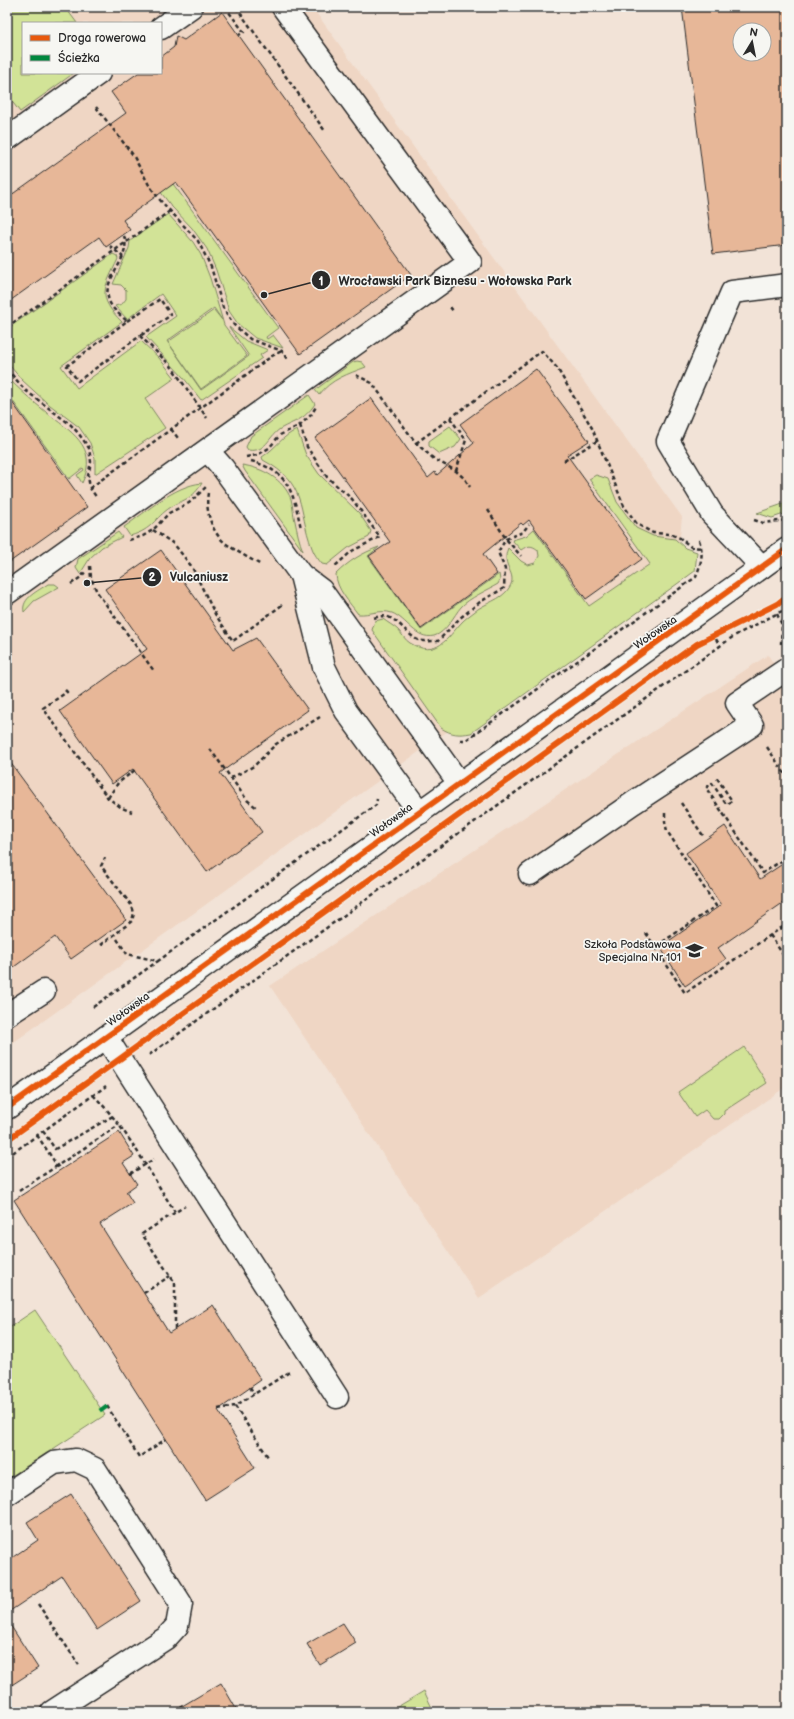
<svg xmlns="http://www.w3.org/2000/svg" width="794" height="1719" font-family="'Balsamiq Sans',sans-serif">
	<rect width="100%" height="100%" fill="#f2e3d7"/>
	<filter id="ink" filterUnits="userSpaceOnUse"><feTurbulence type="fractalNoise" baseFrequency=".025" numOctaves="2"/><feDisplacementMap in="SourceGraphic" scale="8" xChannelSelector="R" yChannelSelector="G"/><feConvolveMatrix kernelMatrix="1 2 1 2 8 2 1 2 1" color-interpolation-filters="sRGB"/></filter>
	<g filter="url(#ink)">
		<g fill="#efd6c4" fill-rule="evenodd">
			<path d="M7,7h305l370,510 -3,28 -231,186 -441,316zM23,23h138v50h-138z"/>
			<polygon points="768,655 787,684 787,1086 479,1298 270,986"/>
		</g>
		<g fill="#d2e397" stroke="#7e8761">
			<polygon points="7,7 65,7 77,23 23,23 23,73 74,73 20,112 7,95"/>
			<polygon points="152,155 278,328 266,337 267,339 273,335 283,348 255,338 238,324 229,311 216,270 207,249 192,228 172,207 153,182"/>
			<polygon points="168,214 193,242 201,255 210,278 224,325 247,356 201,389 168,342 214,310 222,320 214,308 167,341 201,390 249,356 229,327 246,341 268,350 260,355 262,358 201,400 183,377 146,337 176,316 161,294 127,319 115,306 122,304 126,299 126,290 121,285 113,284 129,248 130,241"/>
			<path d="M113,254l4,2 1,3c-14,30 -22,37 4,63l-61,44 16,22 64,-47 18,17 16,20 -30,21 20,29 -70,46v-16l-5,-15 -11,-16 -33,-25 -24,-22 -12,-14 -3,-13 2,-12 -2,-12z"/>
			<path d="M357,361l5,1 4,5c-18,7 -35,12 -47,28l-4,-5 38,-28z"/>
			<path d="M7,377c12,12 25,24 39,35 23,19 54,34 36,71l-5,-8 7,-5 -1,-2 -14,11 -62,-86z"/>
			<path d="M309,395l6,9c-12,17 -19,16 -35,25 -12,8 -14,24 -32,21l-2,-3 5,-11z"/>
			<polygon points="450,426 461,439 455,447 439,454 429,446 429,441"/>
			<path d="M297,430l9,25 13,19 40,39 12,18 -2,6 -21,11 -21,17 -5,-1c-4,-5 -8,-10 -10,-16 -15,-40 -4,-64 -49,-88l-1,-3c13,-8 21,-22 35,-27z"/>
			<path d="M242,465c21,3 41,14 49,34 2,7 2,15 4,22 2,10 4,20 8,30l-58,-80z"/>
			<path d="M596,475l12,4 9,23 19,26 17,8 22,3 10,9 12,4 -2,19 -224,162c-12,2 -19,2 -30,-5l-69,-98 3,-9 8,-2c5,4 11,7 15,11 4,4 7,10 12,13 27,16 37,-5 52,-21 4,-4 8,-7 12,-10 10,-9 28,-12 35,-24 10,-15 -9,-21 -1,-40l13,13 7,4 7,-2 4,-7 -1,-6c-6,-5 -10,-5 -17,0l-9,-10 14,-4 8,-7 55,77 61,-42 -61,-85z"/>
			<path d="M202,483c-9,16 -18,16 -31,24 -18,12 -17,22 -41,29l-6,-9c24,-16 49,-41 78,-44z"/>
			<polygon points="787,501 787,513 772,518 757,513 780,505"/>
			<polygon points="118,532 122,537 102,547 90,558 80,574 76,568 78,559"/>
			<path d="M379,547l-11,9 53,74 78,-56 1,6 -2,4c-10,6 -29,14 -37,23 -7,8 -15,26 -27,29 -18,4 -27,-17 -42,-23 -12,-4 -22,2 -34,1 -8,-11 -22,-25 -22,-40 13,-13 26,-21 43,-27z"/>
			<path d="M48,584h7l4,3 -25,14 -10,11c-3,-14 14,-21 24,-28z"/>
			<polygon points="744,1047 767,1083 724,1111 724,1114 719,1119 713,1119 705,1110 695,1117 678,1092"/>
			<polygon points="35,1310 105,1415 7,1479 7,1329"/>
			<polygon points="424,1691 434,1712 389,1712"/>
		</g>
		<g fill="#e7b798" stroke="#2b2b2b" fill-rule="evenodd">
			<path d="M682,7h105v238l-74,9zM740,30h24v24h-24z"/>
			<polygon points="222,12 411,275 300,354 176,182 123,220 130,230 106,247 99,237 7,303 7,198 126,113 111,92 138,73 161,73 161,57 174,47 176,36 184,40"/>
			<polygon points="536,369 589,441 567,455 642,559 586,599 529,520 523,525 521,523 483,554 497,574 421,629 369,556 390,542 315,438 371,398 428,478 435,472 437,475 474,443 460,424"/>
			<polygon points="7,395 87,507 7,564"/>
			<polygon points="161,550 233,650 256,638 308,710 220,773 262,832 207,872 133,769 112,784 60,711 147,649 105,589"/>
			<polygon points="7,758 126,920 71,959 55,937 7,972"/>
			<polygon points="725,826 760,879 787,861 787,900 718,948 726,959 685,986 660,947 721,905 686,853"/>
			<polygon points="119,1132 134,1156 123,1163 137,1184 126,1192 133,1203 100,1224 169,1333 213,1305 261,1380 218,1410 255,1468 205,1500 14,1200"/>
			<polygon points="71,1494 141,1601 97,1630 62,1576 7,1613 7,1561 38,1540 27,1522"/>
			<polygon points="7,1620 38,1668 7,1688"/>
			<polygon points="343,1623 356,1643 320,1665 307,1644"/>
			<polygon points="221,1683 238,1712 172,1712"/>
		</g>
		<g fill="none" stroke-linecap="round" stroke-linejoin="round">
			<defs>
				<g id="minor">
					<polyline points="161,28 191,7"/>
					<polyline points="7,139 99,73"/>
					<polyline points="208,451 223,468 301,575 321,590 459,783"/>
					<polyline points="762,567 712,514 668,441 732,292 787,285"/>
					<polyline points="301,575 324,667 346,711 420,813"/>
					<polyline points="7,593 470,262 283,7"/>
					<polyline points="530,874 633,803 752,725 737,703 787,669"/>
					<polyline points="7,1015 44,991"/>
					<polyline points="106,1037 337,1397"/>
					<polyline points="7,1108 787,549"/>
					<polyline points="7,1494 54,1463 76,1460 95,1469 181,1604 177,1626 166,1638 52,1712"/>
				</g>
			</defs>
			<use href="#minor" stroke="#2b2b2b" stroke-width="25"/>
			<g stroke="#2b2b2b" stroke-width="2.5" stroke-dasharray="4 3" stroke-linecap="butt">
				<polyline points="225,7 244,32 239,35"/>
				<polyline points="236,7 325,131"/>
				<polyline points="96,107 133,155 149,185 160,200 198,241 211,267 223,308 234,325 250,339 282,351 288,359"/>
				<path d="M124,236c8,22 -21,42 -16,61 2,11 12,18 19,24l-60,45 11,15 62,-45 31,30 36,52"/>
				<polyline points="110,246 123,257"/>
				<polyline points="450,307 454,312"/>
				<polyline points="127,321 160,299 171,315 140,336"/>
				<polyline points="7,327 170,211"/>
				<polyline points="7,369 25,390 71,425 79,434 89,448 91,462 88,476 90,488 97,498"/>
				<polyline points="356,375 372,383 416,443 434,459 456,471 465,479 470,487"/>
				<polyline points="450,418 466,440 456,471"/>
				<polyline points="300,425 307,447 327,477 352,499 380,537 352,551 334,567"/>
				<polyline points="171,429 178,438"/>
				<polyline points="416,443 542,351 557,368 592,428 624,506 637,524 653,533 670,534 680,538 691,547 702,548"/>
				<polyline points="246,457 257,455 269,448 280,435 300,425 311,415 317,405"/>
				<path d="M251,461c39,11 42,32 50,67"/>
				<polyline points="564,461 597,441"/>
				<polyline points="90,488 272,356 282,351"/>
				<path d="M208,493c-3,16 3,38 16,49 11,9 25,16 37,23"/>
				<polyline points="488,510 506,539 521,556"/>
				<polyline points="754,520 763,523 787,520"/>
				<polyline points="153,530 174,544 192,567 215,614 233,641 282,605"/>
				<polyline points="129,540 143,536 153,530 169,513 189,503 206,487"/>
				<polyline points="90,566 91,578 97,592 154,671"/>
				<polyline points="71,584 81,577 86,571"/>
				<polyline points="777,614 782,625 781,644"/>
				<path d="M374,618c19,-8 28,12 42,21 5,3 16,2 22,2l22,-23 20,-16 24,-14 1,-19 -7,-17 8,-13 17,-7 6,-8"/>
				<polyline points="716,639 720,646"/>
				<polyline points="65,690 67,692 43,708 108,798 122,808 132,812"/>
				<path d="M460,740h6l230,-163c5,-13 8,-24 3,-37"/>
				<polyline points="767,747 787,777"/>
				<polyline points="210,749 247,800 257,808"/>
				<polyline points="231,778 254,766 276,744 320,717"/>
				<polyline points="717,778 732,801 726,804 712,783 706,788 763,873 787,857"/>
				<polyline points="108,798 118,783 135,770"/>
				<polyline points="681,803 704,837"/>
				<polyline points="665,813 665,822 667,831 716,906 655,947 685,993 787,924"/>
				<polyline points="646,933 655,947"/>
				<polyline points="770,935 786,959"/>
				<polyline points="117,939 127,954 158,961 376,805 377,799"/>
				<polyline points="101,945 132,921 134,913 132,906 101,866 105,858"/>
				<polyline points="93,1007 158,961"/>
				<polyline points="149,1055 734,636 782,611"/>
				<path d="M93,1095c33,32 57,78 82,117"/>
				<polyline points="43,1131 55,1149 113,1116"/>
				<polyline points="37,1135 60,1170"/>
				<polyline points="7,1157 106,1086"/>
				<polyline points="130,1174 154,1159"/>
				<polyline points="19,1191 119,1125"/>
				<polyline points="144,1293 170,1276"/>
				<polyline points="175,1329 175,1283 142,1234 185,1206"/>
				<polyline points="250,1387 254,1394"/>
				<polyline points="107,1406 139,1457 166,1439"/>
				<polyline points="235,1406 268,1457"/>
				<polyline points="218,1409 235,1406 291,1371"/>
				<polyline points="38,1604 79,1665"/>
			</g>
			<use href="#minor" stroke="#f6f6f2" stroke-width="22"/>
			<polyline stroke="#00873e" stroke-width="5" stroke-dasharray="10 5" stroke-linecap="butt" points="100,1411 107,1406"/>
			<defs>
				<g id="cycleway">
					<polyline points="7,1108 787,549"/>
					<polyline points="7,1140 697,644 777,604 787,596"/>
				</g>
			</defs>
			<use href="#cycleway" stroke="#f6f6f2" stroke-width="8"/>
			<use href="#cycleway" stroke="#e8590c" stroke-width="6"/>
		</g>
	</g>
	<defs>
		<symbol id="school-bare" viewBox="-9 -9 18 18"><path d="M0-5L7-2L0 1L-7-2ZM-4 1L0 2.5L4 1V4Q0 6-4 4Z" fill="#2b2b2b" stroke="#f6f6f2" stroke-width="2.5" paint-order="stroke"/></symbol>
	</defs>
	<g fill-rule="evenodd">
		<use href="#school-bare" x="682" y="938" width="25" height="25"/>
	</g>
	<g text-anchor="middle" stroke-width="3.5" stroke-linejoin="round" paint-order="stroke">
		<g font-size="11" fill="#2b2b2b" stroke="#f6f6f2">
			<text transform="translate(655 632) rotate(-35)" y="4">Wołowska</text>
			<text transform="translate(391 820) rotate(-36)" y="4">Wołowska</text>
			<text transform="translate(128 1009) rotate(-36)" y="4">Wołowska</text>
		</g>
		<g font-size="11" fill="#2b2b2b" stroke="#f6f6f2" text-anchor="end">
			<text x="681" y="948">Szkoła Podstawowa<tspan x="681" dy="13">Specjalna Nr 101</tspan></text>
		</g>
	</g>
	<path fill="none" stroke="#2b2b2b" stroke-width="1.5" d="M264 295L321 280M87 583L152 577"/>
	<g fill="#2b2b2b" stroke="#f6f6f2" stroke-width="1.5">
		<circle cx="264" cy="295" r="4"/>
		<circle cx="87" cy="583" r="4"/>
		<circle cx="321" cy="280" r="10"/>
		<circle cx="152" cy="577" r="10"/>
	</g>
	<g font-size="12" text-anchor="middle" font-weight="bold" fill="#fff">
		<text x="321" y="285">1</text>
		<text x="152" y="581">2</text>
	</g>
	<g font-size="12" text-anchor="middle" font-weight="bold" fill="#2b2b2b" stroke="#f6f6f2" stroke-width="3.5" stroke-linejoin="round" paint-order="stroke">
		<text x="455" y="285">Wrocławski Park Biznesu - Wołowska Park</text>
		<text x="199" y="581">Vulcaniusz</text>
	</g>
	<rect width="794" height="1719" fill="none" stroke="#f6f6f2" stroke-width="24"/>
	<rect x="12" y="12" width="770" height="1695" fill="none" stroke="#2b2b2b" stroke-width="1.5" filter="url(#ink)"/>
	<rect x="22" y="22" width="140" height="52" fill="#f6f6f2" stroke="#a5a5a2"/>
	<rect x="30" y="35" width="20" height="6" fill="#e8590c" stroke="#a5a5a2"/>
	<text x="58" y="42" font-size="12" fill="#2b2b2b">Droga rowerowa</text>
	<rect x="30" y="55" width="20" height="6" fill="#00873e" stroke="#a5a5a2"/>
	<text x="58" y="62" font-size="12" fill="#2b2b2b">Ścieżka</text>
	<g transform="translate(752 42) rotate(10)"><circle r="19" fill="#f6f6f2" stroke="#a5a5a2"/>
	<path d="M0-3L7 15L0 10L-7 15Z" fill="#2b2b2b"/>
	<text y="-6" font-size="11" font-weight="bold" text-anchor="middle" fill="#2b2b2b">N</text>
	</g>
</svg>
